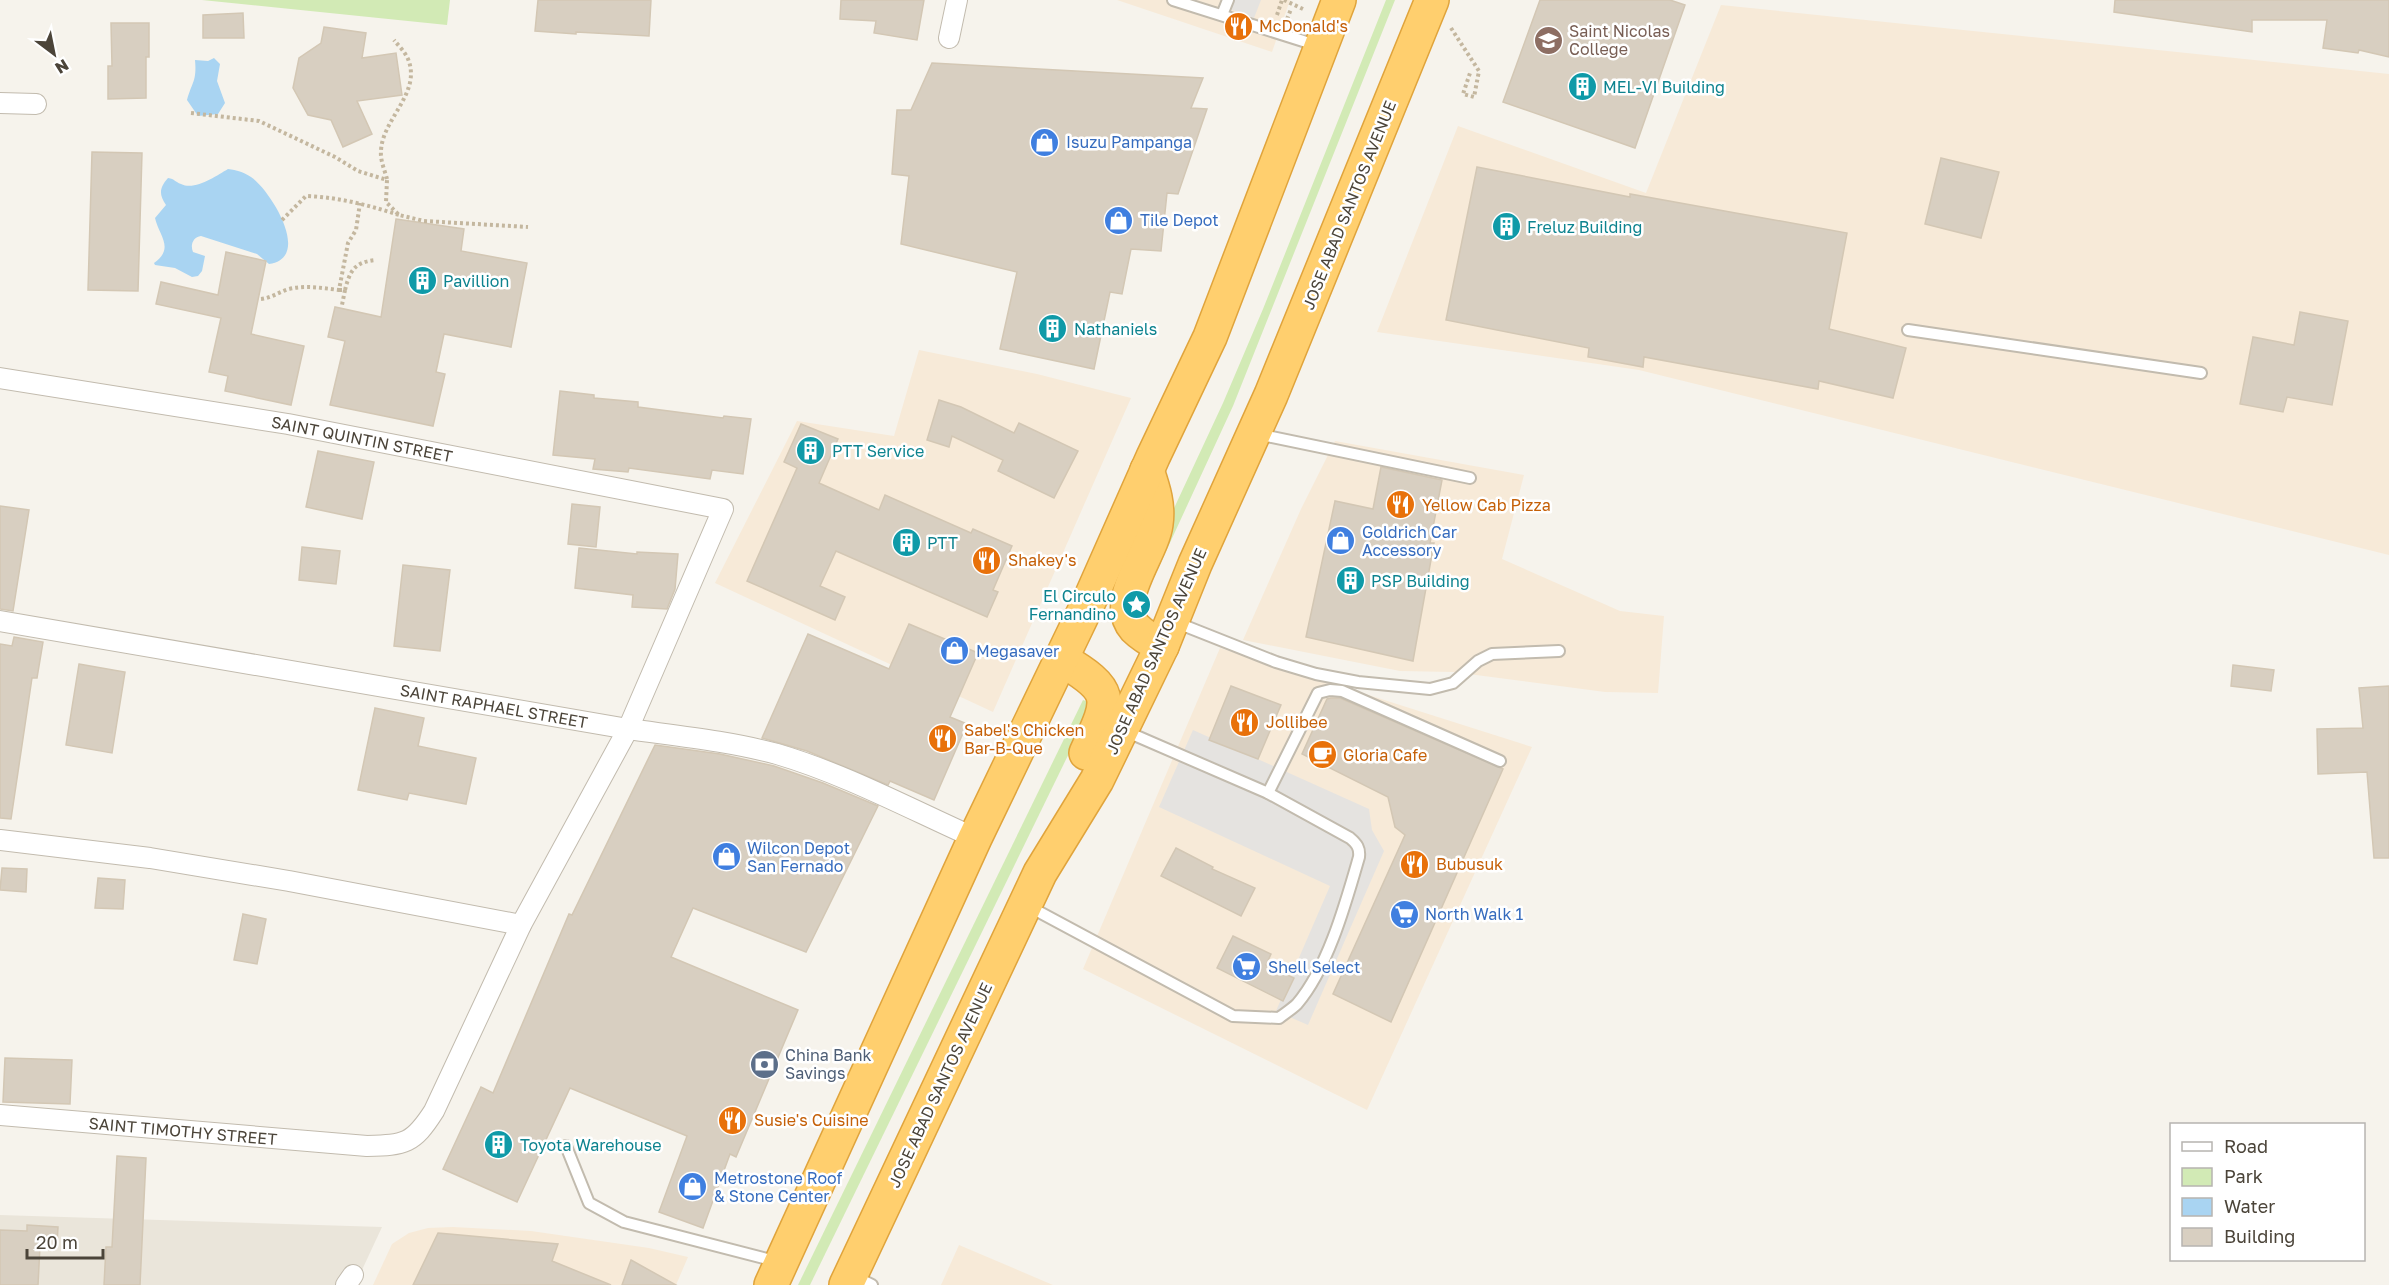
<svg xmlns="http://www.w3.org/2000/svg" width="2389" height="1285" font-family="'Golos Text',sans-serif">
	<rect width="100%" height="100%" fill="#f6f3ec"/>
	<polygon fill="#eae5da" points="0,1215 382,1227 355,1285 0,1285"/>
	<g fill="#f7ead8">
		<polygon points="1117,0 1290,0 1272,52"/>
		<polygon points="1721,5 2389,74 2389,555 1639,370 1377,332 1458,126 1646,193"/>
		<polygon points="919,350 1037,374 1131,398 993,712 715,583 797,421 894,436"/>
		<polygon points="1335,441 1524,475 1502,559 1620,611 1664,616 1658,693 1605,692 1453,672 1400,671 1243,640 1301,509"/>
		<polygon points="1220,648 1532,747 1367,1110 1083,969"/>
		<polygon points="453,1227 531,1231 649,1248 688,1257 676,1285 373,1285 392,1244 409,1233 428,1228"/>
		<polygon points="959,1245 1053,1285 941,1285"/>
	</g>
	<g fill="#d2eab5">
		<polygon points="202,0 450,0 447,25"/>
		<polygon points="1386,0 1395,0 1233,406 1145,597 1169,519 1223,403 1263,309"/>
		<polygon points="1083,700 1093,704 810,1285 798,1285"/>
	</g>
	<g fill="#e5e3e0">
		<polygon points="1234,0 1261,0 1254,18 1230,9"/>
		<polygon points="1193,730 1369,809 1372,830 1384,851 1308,1025 1276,1011 1330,886 1159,807"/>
	</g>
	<g fill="#a9d4f2">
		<path d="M214,58l6,6 -3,17 8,22 -7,11 -20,2 -11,-16c5,-18 10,-19 8,-40l13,1z"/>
		<path d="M228,169c9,1 15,3 23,8 19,13 62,81 18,87l-12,-10 -56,-18c-8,1 -11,9 -8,16l12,4 -3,15 -4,5 -6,1 -17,-9 -20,-3 -1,-2c21,-15 5,-27 1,-45l11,-13c-7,-10 -7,-17 2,-27 7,1 7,4 13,6 14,7 35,-8 47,-15z"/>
	</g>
	<g fill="#d8cfc1" stroke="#d3c7b4" stroke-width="1.5">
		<polygon points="538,0 651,0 649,36 576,32 576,34 535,31"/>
		<polygon points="841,0 924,0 917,40 874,33 876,21 840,19"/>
		<polygon points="1540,0 1670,0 1685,5 1635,148 1503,102"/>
		<polygon points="2115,0 2389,0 2389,57 2359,50 2358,53 2323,48 2327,20 2252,20 2252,32 2114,12"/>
		<polygon points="243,13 244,38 203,38 203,15"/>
		<polygon points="111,23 149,23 149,57 146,57 146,98 108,99 108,66 112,66"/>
		<polygon points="324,27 366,33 362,58 396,53 402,95 357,101 372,134 343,147 331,120 308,115 293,88 299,58 321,43"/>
		<polygon points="932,63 1203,78 1191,108 1207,109 1178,194 1167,193 1161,251 1131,249 1122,294 1110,292 1094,369 1000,349 1017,272 901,244 909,176 892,174 897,110 911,110"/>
		<polygon points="92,152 142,153 138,291 88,290"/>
		<polygon points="1941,158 1999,172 1981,238 1925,224"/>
		<polygon points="1477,167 1630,197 1630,194 1847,233 1829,329 1906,348 1893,398 1819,381 1818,389 1644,357 1643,367 1588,357 1589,348 1446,320"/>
		<polygon points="396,219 464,229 461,251 527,263 511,347 444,334 436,372 445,374 433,426 330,405 345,341 328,337 335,307 381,317"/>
		<polygon points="226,252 266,261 251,334 304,346 291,405 225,391 228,376 209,372 221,318 156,304 161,282 218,295"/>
		<polygon points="2300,312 2348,321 2332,405 2287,397 2283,412 2240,404 2253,337 2294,345"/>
		<polygon points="560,391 594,395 594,398 638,402 638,407 723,418 724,416 751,419 743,474 712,470 710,479 629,468 628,472 593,469 595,459 553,455"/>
		<polygon points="939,400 961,407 1014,433 1019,423 1078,451 1054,498 998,471 1003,460 952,436 949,447 927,440"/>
		<polygon points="801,424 838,439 819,483 879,510 885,495 971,533 973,529 1012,546 993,590 998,592 987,617 836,551 820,586 845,597 835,620 747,581 797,468 784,462"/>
		<polygon points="318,451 374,462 362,519 306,507"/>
		<polygon points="1381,467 1442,480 1430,543 1434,543 1413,661 1306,637 1335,501 1373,509"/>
		<polygon points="572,504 600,507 596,547 568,544"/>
		<polygon points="0,506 29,510 13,611 0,609"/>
		<polygon points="302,547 340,551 336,584 299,580"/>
		<polygon points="579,548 637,554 637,552 678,554 675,589 667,609 632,607 633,595 575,588"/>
		<polygon points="403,565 450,570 440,651 394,646"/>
		<polygon points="909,624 978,653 950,717 967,724 934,800 890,781 888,785 807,751 762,738 808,634 889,669"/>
		<polygon points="14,637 43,642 37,678 32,678 11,819 0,818 0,644 12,646"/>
		<polygon points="79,664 125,672 112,753 66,745"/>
		<polygon points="2233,665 2274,670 2271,691 2231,686"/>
		<polygon points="1231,686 1281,705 1258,759 1209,740"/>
		<polygon points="2389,686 2389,858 2374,858 2367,772 2318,774 2317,729 2363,728 2359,688"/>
		<polygon points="1331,698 1340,698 1503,769 1391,1022 1333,994 1405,835 1395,827 1388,797 1302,754 1327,699"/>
		<polygon points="375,708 424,718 418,746 476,758 466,804 409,793 407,800 358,790"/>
		<polygon points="655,745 720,754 774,766 823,783 878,806 806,952 693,908 671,957 798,1010 736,1157 730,1154 703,1228 659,1212 687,1136 570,1088 517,1202 443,1169 481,1087 493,1093 569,914 572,915"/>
		<polygon points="1176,848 1213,867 1212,869 1255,888 1241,916 1161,876"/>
		<polygon points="2,868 27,869 26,892 0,890"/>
		<polygon points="98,878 125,880 123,909 95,908"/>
		<polygon points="243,914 266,919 257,964 234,960"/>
		<polygon points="1233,936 1271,954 1266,965 1294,978 1283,1001 1217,968"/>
		<polygon points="5,1058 72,1060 70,1104 3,1102"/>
		<polygon points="117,1156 146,1158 140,1285 104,1285 106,1247 112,1247"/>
		<polygon points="27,1225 58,1227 57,1246 40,1246 38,1285 0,1285 0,1230 27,1231"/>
		<polygon points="438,1233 558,1244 552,1261 611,1285 413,1285"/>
		<polygon points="631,1260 676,1285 622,1285"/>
	</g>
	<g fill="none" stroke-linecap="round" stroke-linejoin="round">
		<defs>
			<g id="lane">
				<polyline points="1173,0 1319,46"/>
				<polyline points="1222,15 1228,0"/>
				<polyline points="1908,330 2201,373"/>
				<polyline points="1257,434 1470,478"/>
				<polyline points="1175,622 1276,662 1316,674 1358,682 1430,689 1453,683 1478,661 1492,654 1559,651"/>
				<polyline points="1268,793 1318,693 1330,690 1342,691 1500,761"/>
				<path d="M1028,906l205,110 46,2c5,-4 13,-9 18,-14 31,-36 49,-102 62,-147 1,-9 -2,-13 -9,-19l-82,-45 -143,-62"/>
				<polyline points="566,1146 589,1203 624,1222 779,1262"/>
				<polyline points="854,1276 872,1285"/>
			</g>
			<g id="street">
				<polyline points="949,38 957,0"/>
				<polyline points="0,103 36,104"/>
				<path d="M0,378l288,46 435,85 -95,220 -107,196 -87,186c-21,33 -29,34 -67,35l-367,-31"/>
				<path d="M0,621l628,108c50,7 101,12 149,25 68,20 133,55 198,84"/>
				<polyline points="0,840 150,858 289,881 521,925"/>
				<polyline points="346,1285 353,1275"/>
			</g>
			<g id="highway">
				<path d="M1147,470c6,18 12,35 9,54 -4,30 -45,77 -21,104 8,8 17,13 27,18"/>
				<path d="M1061,659c55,33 50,39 25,94"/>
				<polyline points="771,1285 975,838 1091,597 1153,457 1210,337 1339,0"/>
				<polyline points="846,1285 1040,873 1097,780 1162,646 1195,564 1271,395 1432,0"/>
			</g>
		</defs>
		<use href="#lane" stroke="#c2bbae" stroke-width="14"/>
		<use href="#street" stroke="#c2bbae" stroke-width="22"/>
		<use href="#highway" stroke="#e0a43c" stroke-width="36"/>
		<g stroke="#c4b79f" stroke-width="4" stroke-dasharray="3 3" stroke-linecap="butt">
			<polyline points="1284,0 1305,10"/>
			<polyline points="1277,15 1282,0"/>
			<polyline points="1287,19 1291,9"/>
			<polyline points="1451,28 1479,71 1474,97 1463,94 1470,73"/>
			<polyline points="191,113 259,121 335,157 358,171 387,180 386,202 399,215 424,221 528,227"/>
			<path d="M387,179c-2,-8 -7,-19 -6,-28 1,-32 41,-58 27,-92 -3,-7 -10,-14 -14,-19"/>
			<path d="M282,220l24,-24c32,1 62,9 93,19"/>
			<polyline points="339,290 345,290 342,305"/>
			<path d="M345,290c5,-20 10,-28 31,-30"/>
			<path d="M261,299c10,-1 18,-7 28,-10 17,-4 33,-1 50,1l9,-47 8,-13 4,-27"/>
		</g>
		<use href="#lane" stroke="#fff" stroke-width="10"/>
		<use href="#street" stroke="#fff" stroke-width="20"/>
		<use href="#highway" stroke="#ffcf6e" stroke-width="33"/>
	</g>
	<defs>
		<symbol id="restaurant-disc" viewBox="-11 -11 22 22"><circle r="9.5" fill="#e8710a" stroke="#fff"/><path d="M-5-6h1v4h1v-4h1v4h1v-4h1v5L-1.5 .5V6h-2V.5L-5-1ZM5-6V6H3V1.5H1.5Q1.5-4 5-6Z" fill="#fff"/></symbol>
		<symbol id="university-disc" viewBox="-11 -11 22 22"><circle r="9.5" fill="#8d6e63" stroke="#fff"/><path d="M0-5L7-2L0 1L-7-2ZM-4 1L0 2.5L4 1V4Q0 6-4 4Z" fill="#fff"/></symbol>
		<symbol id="building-disc" viewBox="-11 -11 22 22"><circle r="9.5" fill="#0f9aa8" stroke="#fff"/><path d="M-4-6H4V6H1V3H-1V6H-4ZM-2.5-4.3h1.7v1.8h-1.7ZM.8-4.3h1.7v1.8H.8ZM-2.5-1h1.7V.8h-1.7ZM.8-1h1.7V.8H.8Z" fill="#fff"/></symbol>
		<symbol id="shop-disc" viewBox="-11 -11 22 22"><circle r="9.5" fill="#3f7fe0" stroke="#fff"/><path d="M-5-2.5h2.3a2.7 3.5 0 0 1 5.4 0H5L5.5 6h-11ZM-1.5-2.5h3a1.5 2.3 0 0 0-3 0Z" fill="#fff"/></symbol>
		<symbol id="sight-disc" viewBox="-11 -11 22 22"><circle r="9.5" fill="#0f9aa8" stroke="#fff"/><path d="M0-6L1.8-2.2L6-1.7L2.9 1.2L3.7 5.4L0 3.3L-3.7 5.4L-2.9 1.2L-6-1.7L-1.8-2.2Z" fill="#fff"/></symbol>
		<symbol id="cafe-disc" viewBox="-11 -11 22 22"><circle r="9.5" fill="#e8710a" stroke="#fff"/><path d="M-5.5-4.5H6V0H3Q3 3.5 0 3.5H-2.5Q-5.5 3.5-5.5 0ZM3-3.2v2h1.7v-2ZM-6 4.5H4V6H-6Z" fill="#fff"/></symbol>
		<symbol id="supermarket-disc" viewBox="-11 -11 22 22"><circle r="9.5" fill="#3f7fe0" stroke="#fff"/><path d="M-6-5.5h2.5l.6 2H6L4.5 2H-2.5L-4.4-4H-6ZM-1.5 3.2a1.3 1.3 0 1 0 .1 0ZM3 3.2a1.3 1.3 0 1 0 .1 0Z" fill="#fff"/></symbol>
		<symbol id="bank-disc" viewBox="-11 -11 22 22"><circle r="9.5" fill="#5c6f8a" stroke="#fff"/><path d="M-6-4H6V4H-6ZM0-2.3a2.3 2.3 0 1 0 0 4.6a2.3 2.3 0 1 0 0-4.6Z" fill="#fff"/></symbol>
	</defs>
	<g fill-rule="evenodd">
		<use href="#restaurant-disc" x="1222" y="10" width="33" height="33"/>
		<use href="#university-disc" x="1532" y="24" width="33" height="33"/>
		<use href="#building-disc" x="1566" y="70" width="33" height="33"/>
		<use href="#shop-disc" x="1028" y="126" width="33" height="33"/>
		<use href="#shop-disc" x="1102" y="204" width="33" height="33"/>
		<use href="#building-disc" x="1490" y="210" width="33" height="33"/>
		<use href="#building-disc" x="406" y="264" width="33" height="33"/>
		<use href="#building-disc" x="1036" y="312" width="33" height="33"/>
		<use href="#building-disc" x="794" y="434" width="33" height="33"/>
		<use href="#restaurant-disc" x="1384" y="488" width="33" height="33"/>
		<use href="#shop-disc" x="1324" y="524" width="33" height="33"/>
		<use href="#building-disc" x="890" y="526" width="33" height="33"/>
		<use href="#restaurant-disc" x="970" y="544" width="33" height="33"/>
		<use href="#building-disc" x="1334" y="564" width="33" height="33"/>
		<use href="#sight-disc" x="1120" y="588" width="33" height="33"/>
		<use href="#shop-disc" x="938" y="634" width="33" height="33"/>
		<use href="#restaurant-disc" x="1228" y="706" width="33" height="33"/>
		<use href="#restaurant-disc" x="926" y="722" width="33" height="33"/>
		<use href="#cafe-disc" x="1306" y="738" width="33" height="33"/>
		<use href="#shop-disc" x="710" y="840" width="33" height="33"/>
		<use href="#restaurant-disc" x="1398" y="848" width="33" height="33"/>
		<use href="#supermarket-disc" x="1388" y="898" width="33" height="33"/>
		<use href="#supermarket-disc" x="1230" y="950" width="33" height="33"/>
		<use href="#bank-disc" x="748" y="1048" width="33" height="33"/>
		<use href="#restaurant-disc" x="716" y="1104" width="33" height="33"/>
		<use href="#building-disc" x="482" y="1128" width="33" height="33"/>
		<use href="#shop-disc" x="676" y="1170" width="33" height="33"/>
	</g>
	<g text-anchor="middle" stroke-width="5" stroke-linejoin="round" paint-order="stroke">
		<g font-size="16" fill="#c56008" stroke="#fff" text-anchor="start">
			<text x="1259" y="32">McDonald's</text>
			<text x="1422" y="511">Yellow Cab Pizza</text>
			<text x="1008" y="566">Shakey's</text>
			<text x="1266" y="728">Jollibee</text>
			<text x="964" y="736">Sabel's Chicken<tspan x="964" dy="18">Bar-B-Que</tspan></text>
			<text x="1343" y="761">Gloria Cafe</text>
			<text x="1436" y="870">Bubusuk</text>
			<text x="754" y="1126">Susie's Cuisine</text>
		</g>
		<g font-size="16" fill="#785e54" stroke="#fff" text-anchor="start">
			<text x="1569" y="37">Saint Nicolas<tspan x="1569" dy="18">College</tspan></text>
		</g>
		<g font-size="16" fill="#0d838f" stroke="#fff" text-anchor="start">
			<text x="1603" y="93">MEL-VI Building</text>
			<text x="1527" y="233">Freluz Building</text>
			<text x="443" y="287">Pavillion</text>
			<text x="1074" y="335">Nathaniels</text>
			<text x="832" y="457">PTT Service</text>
			<text x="927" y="549">PTT</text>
			<text x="1371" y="587">PSP Building</text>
			<text x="1116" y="602" text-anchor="end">El Circulo<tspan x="1116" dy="18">Fernandino</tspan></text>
			<text x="520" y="1151">Toyota Warehouse</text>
		</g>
		<g font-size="16" fill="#366cbe" stroke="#fff" text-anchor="start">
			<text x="1066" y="148">Isuzu Pampanga</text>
			<text x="1140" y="226">Tile Depot</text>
			<text x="1362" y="538">Goldrich Car<tspan x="1362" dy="18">Accessory</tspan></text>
			<text x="976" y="657">Megasaver</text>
			<text x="747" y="854">Wilcon Depot<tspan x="747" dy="18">San Fernado</tspan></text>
			<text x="1425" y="920">North Walk 1</text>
			<text x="1268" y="973">Shell Select</text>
			<text x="714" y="1184">Metrostone Roof<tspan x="714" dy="18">&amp; Stone Center</tspan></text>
		</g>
		<g font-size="16" fill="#4b4439" stroke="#fff">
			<text transform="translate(1349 205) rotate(-68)" y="6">JOSE ABAD SANTOS AVENUE</text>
			<text transform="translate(362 439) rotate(11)" y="6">SAINT QUINTIN STREET</text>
			<text transform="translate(1156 651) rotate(-66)" y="6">JOSE ABAD SANTOS AVENUE</text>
			<text transform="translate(494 706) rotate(10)" y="6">SAINT RAPHAEL STREET</text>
			<text transform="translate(940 1085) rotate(-65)" y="6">JOSE ABAD SANTOS AVENUE</text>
			<text transform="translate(183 1131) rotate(5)" y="6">SAINT TIMOTHY STREET</text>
		</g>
		<g font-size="16" fill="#4e5e75" stroke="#fff" text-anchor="start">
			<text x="785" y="1061">China Bank<tspan x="785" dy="18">Savings</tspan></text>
		</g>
	</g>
	<rect x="2170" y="1123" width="195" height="138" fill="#ffffff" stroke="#b7b4b0" stroke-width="1.5"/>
	<rect x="2182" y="1142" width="30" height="9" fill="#ffffff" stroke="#b7b4b0" stroke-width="1.5"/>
	<text x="2224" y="1153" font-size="18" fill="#4b4439">Road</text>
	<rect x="2182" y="1168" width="30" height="18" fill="#d2eab5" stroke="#b7b4b0" stroke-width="1.5"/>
	<text x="2224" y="1183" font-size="18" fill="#4b4439">Park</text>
	<rect x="2182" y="1198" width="30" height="18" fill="#a9d4f2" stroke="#b7b4b0" stroke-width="1.5"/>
	<text x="2224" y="1213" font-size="18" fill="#4b4439">Water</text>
	<rect x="2182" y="1228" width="30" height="18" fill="#d8cfc1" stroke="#b7b4b0" stroke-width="1.5"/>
	<text x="2224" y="1243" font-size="18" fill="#4b4439">Building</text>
	<g transform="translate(54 54) rotate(148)" stroke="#ffffff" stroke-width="4.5" paint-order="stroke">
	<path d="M0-4.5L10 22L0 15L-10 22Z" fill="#4b4439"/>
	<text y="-9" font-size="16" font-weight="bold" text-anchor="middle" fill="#4b4439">N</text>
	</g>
	<path d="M27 1249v9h76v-9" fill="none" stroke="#4b4439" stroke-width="3"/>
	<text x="36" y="1249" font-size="18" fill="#4b4439" stroke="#ffffff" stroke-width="4.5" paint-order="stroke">20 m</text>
</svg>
